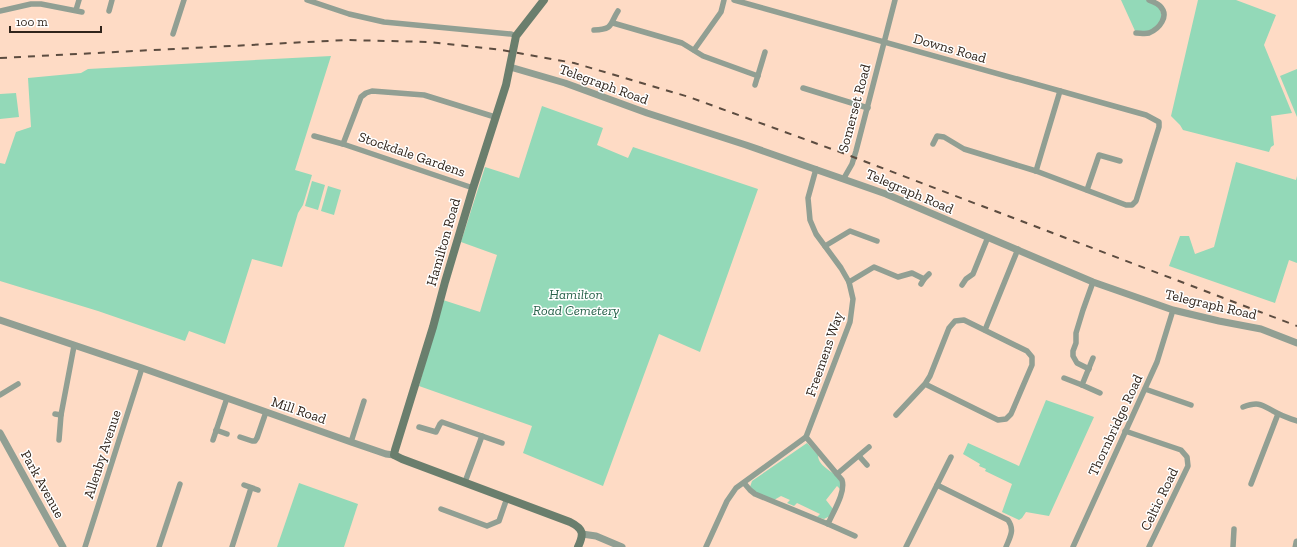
<svg xmlns="http://www.w3.org/2000/svg" width="1297" height="547" font-family="'Zilla Slab',serif">
	<rect width="100%" height="100%" fill="#fedbc5"/>
	<g fill="#93d9b8">
		<polygon points="1121,0 1149,0 1159,5 1163,22 1148,33 1136,33"/>
		<polygon points="1198,0 1236,0 1276,15 1264,45 1292,113 1271,116 1274,145 1271,147 1269,152 1183,130 1180,125 1171,116"/>
		<polygon points="331,56 295,170 312,175 303,205 298,213 282,267 252,259 225,344 189,331 185,341 98,311 0,281 0,163 5,164 16,132 31,127 28,78 81,73 88,69"/>
		<polygon points="1297,69 1297,117 1280,76"/>
		<polygon points="16,93 19,117 0,119 0,94"/>
		<polygon points="542,106 603,128 597,145 628,158 633,147 758,189 700,352 659,334 603,486 523,453 532,426 419,386 443,300 480,312 497,255 461,242 485,167 519,178"/>
		<polygon points="1236,162 1296,180 1297,176 1297,263 1289,260 1275,303 1169,266 1180,236 1189,236 1195,254 1214,247"/>
		<polygon points="312,181 325,185 318,210 305,206"/>
		<polygon points="328,186 341,190 334,215 321,211"/>
		<polygon points="1046,400 1094,417 1049,516 1026,512 1022,518 1019,520 1002,512 1012,484 985,471 986,469 979,466 980,464 963,454 968,443 1019,466"/>
		<path d="M807,443l11,12c0,13 19,17 22,26 1,2 0,7 1,9l-4,-4 -11,14 7,9 -3,7 -6,3 -7,-2 3,-3 -23,-11 -3,3 -7,-3 3,-3 -9,-4 -7,4 -19,-8 -5,-5 2,-6z"/>
		<polygon points="299,483 358,504 344,547 277,547"/>
	</g>
	<g fill="none" stroke-linecap="round" stroke-linejoin="round">
		<g stroke="#919f93" stroke-width="5.5">
			<polyline points="307,0 349,14 384,22 511,34 516,36"/>
			<polyline points="734,0 1146,115 1159,122 1159,127 1136,201 1132,205 1126,205 1036,171 964,149 944,137 937,136 933,144"/>
			<polyline points="76,10 79,0"/>
			<polyline points="0,11 31,4 41,4 82,12"/>
			<polyline points="109,11 112,0"/>
			<polyline points="613,23 682,43 703,56 758,76"/>
			<path d="M594,30c20,-1 15,-5 24,-19"/>
			<path d="M1136,33c4,0 9,1 13,0 10,-4 21,-17 11,-27 -3,-3 -7,-4 -11,-6"/>
			<polyline points="173,34 184,0"/>
			<polyline points="694,50 721,12 724,0"/>
			<polyline points="755,85 765,52"/>
			<polyline points="803,88 868,108"/>
			<polyline points="314,136 343,144 473,188"/>
			<polyline points="343,144 361,97 366,93 372,91 424,95 495,117"/>
			<polyline points="1036,171 1060,91"/>
			<polyline points="844,178 852,164 856,151 895,0"/>
			<polyline points="1087,190 1099,155 1120,161"/>
			<polyline points="825,246 850,231 877,241"/>
			<polyline points="849,282 874,267 898,277 912,273 924,279"/>
			<polyline points="921,284 924,279 929,274"/>
			<polyline points="962,285 966,279 973,274 988,237"/>
			<polyline points="985,330 1018,249"/>
			<polyline points="1093,358 1082,385 1100,393"/>
			<polyline points="1089,369 1077,363 1073,356 1073,351 1076,343 1076,333 1083,310 1093,282"/>
			<polyline points="1064,378 1082,385"/>
			<polyline points="1145,389 1191,405"/>
			<polyline points="0,395 18,384"/>
			<path d="M1243,407c19,-7 20,0 36,7 6,3 12,5 18,7"/>
			<polyline points="55,414 61,415"/>
			<polyline points="896,415 925,384 930,376 949,328 955,321 964,320 1027,351 1032,357 1032,365 1011,414 1006,419 998,420 925,384"/>
			<polyline points="419,427 436,432 440,424 442,422 502,443"/>
			<polyline points="216,430 227,434"/>
			<polyline points="1125,431 1181,450 1187,457 1188,466 1149,547"/>
			<polyline points="240,437 252,441 255,441 257,438 266,412"/>
			<polyline points="59,440 61,415 74,346"/>
			<polyline points="213,440 227,398"/>
			<polyline points="351,442 364,401"/>
			<polyline points="859,456 867,465"/>
			<polyline points="837,474 869,447"/>
			<polyline points="465,482 482,436"/>
			<path d="M744,483l6,7 5,4 73,30c5,-12 18,-32 14,-44l-36,-43"/>
			<polyline points="1251,484 1278,414"/>
			<polyline points="244,485 258,490"/>
			<path d="M937,485l71,35c7,10 2,17 -2,27"/>
			<polyline points="441,509 487,526 499,521 507,498"/>
			<polyline points="828,524 855,536"/>
			<polyline points="85,547 142,368"/>
			<polyline points="159,547 180,484"/>
			<polyline points="232,547 251,488"/>
			<polyline points="706,547 727,501 736,488 806,437 850,322 853,299 849,282 841,268 816,234 810,220 808,198 816,169"/>
			<polyline points="906,547 951,457"/>
			<polyline points="1073,547 1157,362 1173,310"/>
			<polyline points="1233,547 1234,529"/>
		</g>
		<g stroke="#919f93" stroke-width="7">
			<polyline points="510,67 565,83 647,113 746,145 886,194 1093,282 1173,310 1219,321 1261,329 1297,343"/>
			<polyline points="0,320 142,368 351,442 386,454 394,455"/>
			<polyline points="0,433 63,547"/>
			<polyline points="582,534 596,536 622,547"/>
			<polyline points="1296,547 1297,542"/>
		</g>
		<path stroke="#6a7e6d" stroke-width="8" d="M544,0l-28,36 -10,49 -33,103 -28,94 -12,45 -38,123 -1,5 8,4 168,63c14,7 14,12 8,25"/>
		<polyline stroke="#5c4c40" stroke-width="2" stroke-dasharray="7 7" stroke-linecap="butt" points="0,58 346,40 428,42 502,50 574,63 689,97 848,155 1297,326"/>
	</g>
	<g text-anchor="middle" stroke-width="3" stroke-linejoin="round" paint-order="stroke">
		<g font-size="14" fill="#30241b" stroke="#fff">
			<text transform="translate(950 48) rotate(16)" y="5">Downs Road</text>
			<text transform="translate(604 84) rotate(20)" y="5">Telegraph Road</text>
			<text transform="translate(854 108) rotate(-75)" y="5">Somerset Road</text>
			<text transform="translate(412 154) rotate(19)" y="5">Stockdale Gardens</text>
			<text transform="translate(910 191) rotate(23)" y="5">Telegraph Road</text>
			<text transform="translate(443 242) rotate(-74)" y="5">Hamilton Road</text>
			<text transform="translate(1211 304) rotate(13)" y="5">Telegraph Road</text>
			<text transform="translate(824 354) rotate(-71)" y="5">Freemens Way</text>
			<text transform="translate(299 410) rotate(19)" y="5">Mill Road</text>
			<text transform="translate(1115 425) rotate(-65)" y="5">Thornbridge Road</text>
			<text transform="translate(102 454) rotate(-72)" y="5">Allenby Avenue</text>
			<text transform="translate(43 484) rotate(61)" y="5">Park Avenue</text>
			<text transform="translate(1159 499) rotate(-64)" y="5">Celtic Road</text>
		</g>
		<g font-size="14" font-style="italic" fill="#28624a" stroke="#fff">
			<text x="576" y="299">Hamilton<tspan x="576" dy="16">Road Cemetery</tspan></text>
		</g>
	</g>
	<path d="M10 26v6h91v-6" fill="none" stroke="#30241b" stroke-width="2"/>
	<text x="16" y="26" font-size="12" fill="#30241b" stroke="#ffffff" stroke-width="3" paint-order="stroke">100 m</text>
</svg>
